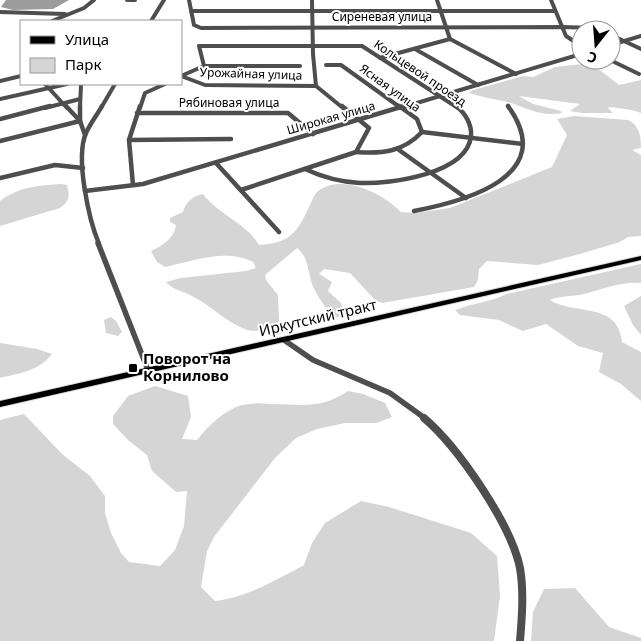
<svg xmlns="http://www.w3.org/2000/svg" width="641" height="641" font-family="'Noto Sans',sans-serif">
	<rect width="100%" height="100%" fill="#fff"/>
	<g fill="#d5d5d5">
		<path d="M591,63l28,22 22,-5v33l-9,-3 -22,-3 -2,1 5,5h-31l-12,-2 10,-7 -61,-8 14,8 28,7 1,2c-23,4 -34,-5 -54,-11 -14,-3 -26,-5 -39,-9l4,-3 50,-14 10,1 22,-10z"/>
		<path d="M574,116l54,4c12,6 13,17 13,28l-9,2 9,5v81l-13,1 -8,5 -40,12 -42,11 -51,-4 -8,8 -1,11 -4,7 -92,16 -7,-3 -25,-27 -26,-4 -5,5 13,8 -4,9 13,12 2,7 -4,7h-6c-7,-9 -17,-22 -21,-33 -4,-13 -4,-28 -15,-36l-32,27 1,5 12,15 1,26 -4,8c-9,1 -19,3 -28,1 -22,-8 -36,-25 -57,-35 -10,-5 -17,-5 -24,-13l15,-4 65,-7 10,-3 -3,-6c-28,-14 -59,-1 -88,5l-8,-5 -6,-11c12,-6 23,-12 25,-26l-6,-3v-4l13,-6c3,-10 9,-16 20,-18 15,20 43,29 56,51 29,-2 37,-10 49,-36 3,-5 5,-13 9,-17 23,-20 66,1 84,20l14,1 35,-5 102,-41 15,-32 -10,-16z"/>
		<path d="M61,184l6,1c3,12 3,15 -7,23l-60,18v-25c21,-15 36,-15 61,-17z"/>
		<path d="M641,264v19c-20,-2 -38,6 -57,11 -12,3 -23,1 -34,6 26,16 68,1 72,42l19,10v49l-20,-17 -22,-12 4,-19 -25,-7 -32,-22 -23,7 -24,-11 -39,-5 -5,-5c18,-7 35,-8 52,-16z"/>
		<polygon points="641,296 641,335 633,325 624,306"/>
		<polygon points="111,317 116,321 122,332 118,336 106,333 104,320"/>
		<path d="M0,343l37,6 15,5c-13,17 -32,19 -52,24z"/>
		<path d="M155,386l33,10 3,21 -9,22 15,1c12,-15 26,-29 45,-35 9,-2 19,-2 28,-1 32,0 50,6 78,-13l15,3 22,9 7,14 -15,6h-32l-28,6 -21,9 -21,20 -61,79 -7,14 -6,36 14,14c33,-4 59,-20 89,-36l8,-22 13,-20 36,-22 28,6 82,26 26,23 3,40 -6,45h-494v-221l24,-6 38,40 28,22 15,20v17l6,20 10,20 8,9 31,4 15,-16 9,-24 3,-35 -11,1 -24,-21 -5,-16 -19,-15 -15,-16v-8l15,-20z"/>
		<polygon points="575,588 609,627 641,638 641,641 531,641 533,612 544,589"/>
	</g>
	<polygon fill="#9c9c9c" points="6,0 69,0 53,9 13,10 1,7"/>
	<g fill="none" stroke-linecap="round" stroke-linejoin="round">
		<defs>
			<polygon id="major" points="641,256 641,260 0,407 0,401"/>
		</defs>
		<use href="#major" stroke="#dbdbdb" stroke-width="2"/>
		<g stroke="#4e4e4e" stroke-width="4">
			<polyline points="127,0 135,0"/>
			<polyline points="189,0 194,25 201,28 562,27 596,28 600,30"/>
			<polyline points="312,0 313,54 316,86"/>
			<polyline points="437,0 450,39"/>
			<polyline points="551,0 566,36 581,46"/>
			<polyline points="191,11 555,11"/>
			<polyline points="0,12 65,14"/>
			<polyline points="52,21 84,8 94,0"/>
			<polyline points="151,21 164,0"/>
			<polyline points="611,35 641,49"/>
			<polyline points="450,39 516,74"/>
			<polyline points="611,45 641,36"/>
			<polyline points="415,49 478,85"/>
			<polyline points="380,58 450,39"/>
			<polyline points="610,60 639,74"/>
			<polyline points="326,65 341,65 401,108"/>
			<polyline points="204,66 300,66"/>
			<polyline points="181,76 204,66 199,46 362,46 458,108"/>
			<polyline points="181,76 205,85 316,86 343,108"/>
			<polyline points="0,81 21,76"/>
			<polyline points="45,84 67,108"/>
			<polyline points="0,99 67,84"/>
			<polyline points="508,106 509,108"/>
			<polyline points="45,108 80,99"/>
			<polyline points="80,108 81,84"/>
			<polyline points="101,108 115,84"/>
			<polyline points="140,108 145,93 165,84"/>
			<polyline points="400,108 581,54"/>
		</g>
		<g stroke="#4e4e4e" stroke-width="4.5">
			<polyline points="66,106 80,121"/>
			<polyline points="80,106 80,121 85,135"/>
			<polyline points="137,113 288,113 313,134"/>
			<polyline points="0,119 50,106"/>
			<polyline points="422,132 523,144"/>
			<polyline points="129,140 231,139"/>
			<polyline points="0,141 80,121"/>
			<polyline points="399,150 466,198"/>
			<path d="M356,152c26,2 47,0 66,-20l-5,-13 -18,-13"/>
			<polyline points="216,163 279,232"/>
			<path d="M305,169c17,8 36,13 55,14 31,1 107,-9 111,-47 1,-12 -6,-23 -15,-30"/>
			<polyline points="0,178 55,165 83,168"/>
			<polyline points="133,185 129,140 140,106"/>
			<polyline points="241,190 356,152 369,128 342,106"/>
			<polyline points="85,191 143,184 404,106"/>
			<path d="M414,211c52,-10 145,-35 94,-105"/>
			<path d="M99,244c-10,-24 -24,-86 -13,-111 4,-9 11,-18 16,-27"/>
		</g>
		<g stroke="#4e4e4e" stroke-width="5.5">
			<polyline points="98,243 148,370"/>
			<polyline points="284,340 313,360 390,393 426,419"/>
		</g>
		<path stroke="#4e4e4e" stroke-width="8" d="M424,418c34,29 87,106 96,150 4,24 2,49 0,73"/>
		<use href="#major" fill="#000" fill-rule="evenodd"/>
	</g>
	<rect fill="#000" stroke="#fff" stroke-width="2" x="128" y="363" width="10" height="10" rx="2.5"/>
	<g text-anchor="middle" stroke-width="4" stroke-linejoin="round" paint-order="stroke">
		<g font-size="12" fill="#000" stroke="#fff">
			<text x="382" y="21">Сиреневая улица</text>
			<text transform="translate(420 73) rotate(34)" y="4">Кольцевой проезд</text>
			<text transform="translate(251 74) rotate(2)" y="4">Урожайная улица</text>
			<text transform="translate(390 88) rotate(36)" y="4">Ясная улица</text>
			<text x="229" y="107">Рябиновая улица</text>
			<text transform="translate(331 118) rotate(-16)" y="4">Широкая улица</text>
		</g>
		<g font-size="15" fill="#000" stroke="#fff">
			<text transform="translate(318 318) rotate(-13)" y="5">Иркутский тракт</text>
		</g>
		<g font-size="15" font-weight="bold" fill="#000" stroke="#fff" text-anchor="start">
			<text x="143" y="364">Поворот на<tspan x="143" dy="17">Корнилово</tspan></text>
		</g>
	</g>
	<rect x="20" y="20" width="162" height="65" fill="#ffffff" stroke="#999999"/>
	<rect x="30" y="36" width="25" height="8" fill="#000000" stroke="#999999"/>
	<text x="65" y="45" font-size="15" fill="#000000">Улица</text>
	<rect x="30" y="58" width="25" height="15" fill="#d5d5d5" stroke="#999999"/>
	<text x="65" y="70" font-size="15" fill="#000000">Парк</text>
	<g transform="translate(596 45) rotate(197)"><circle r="24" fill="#ffffff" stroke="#999999"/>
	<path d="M0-4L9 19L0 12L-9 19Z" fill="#000000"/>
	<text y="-8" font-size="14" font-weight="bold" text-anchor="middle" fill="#000000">С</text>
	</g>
</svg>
